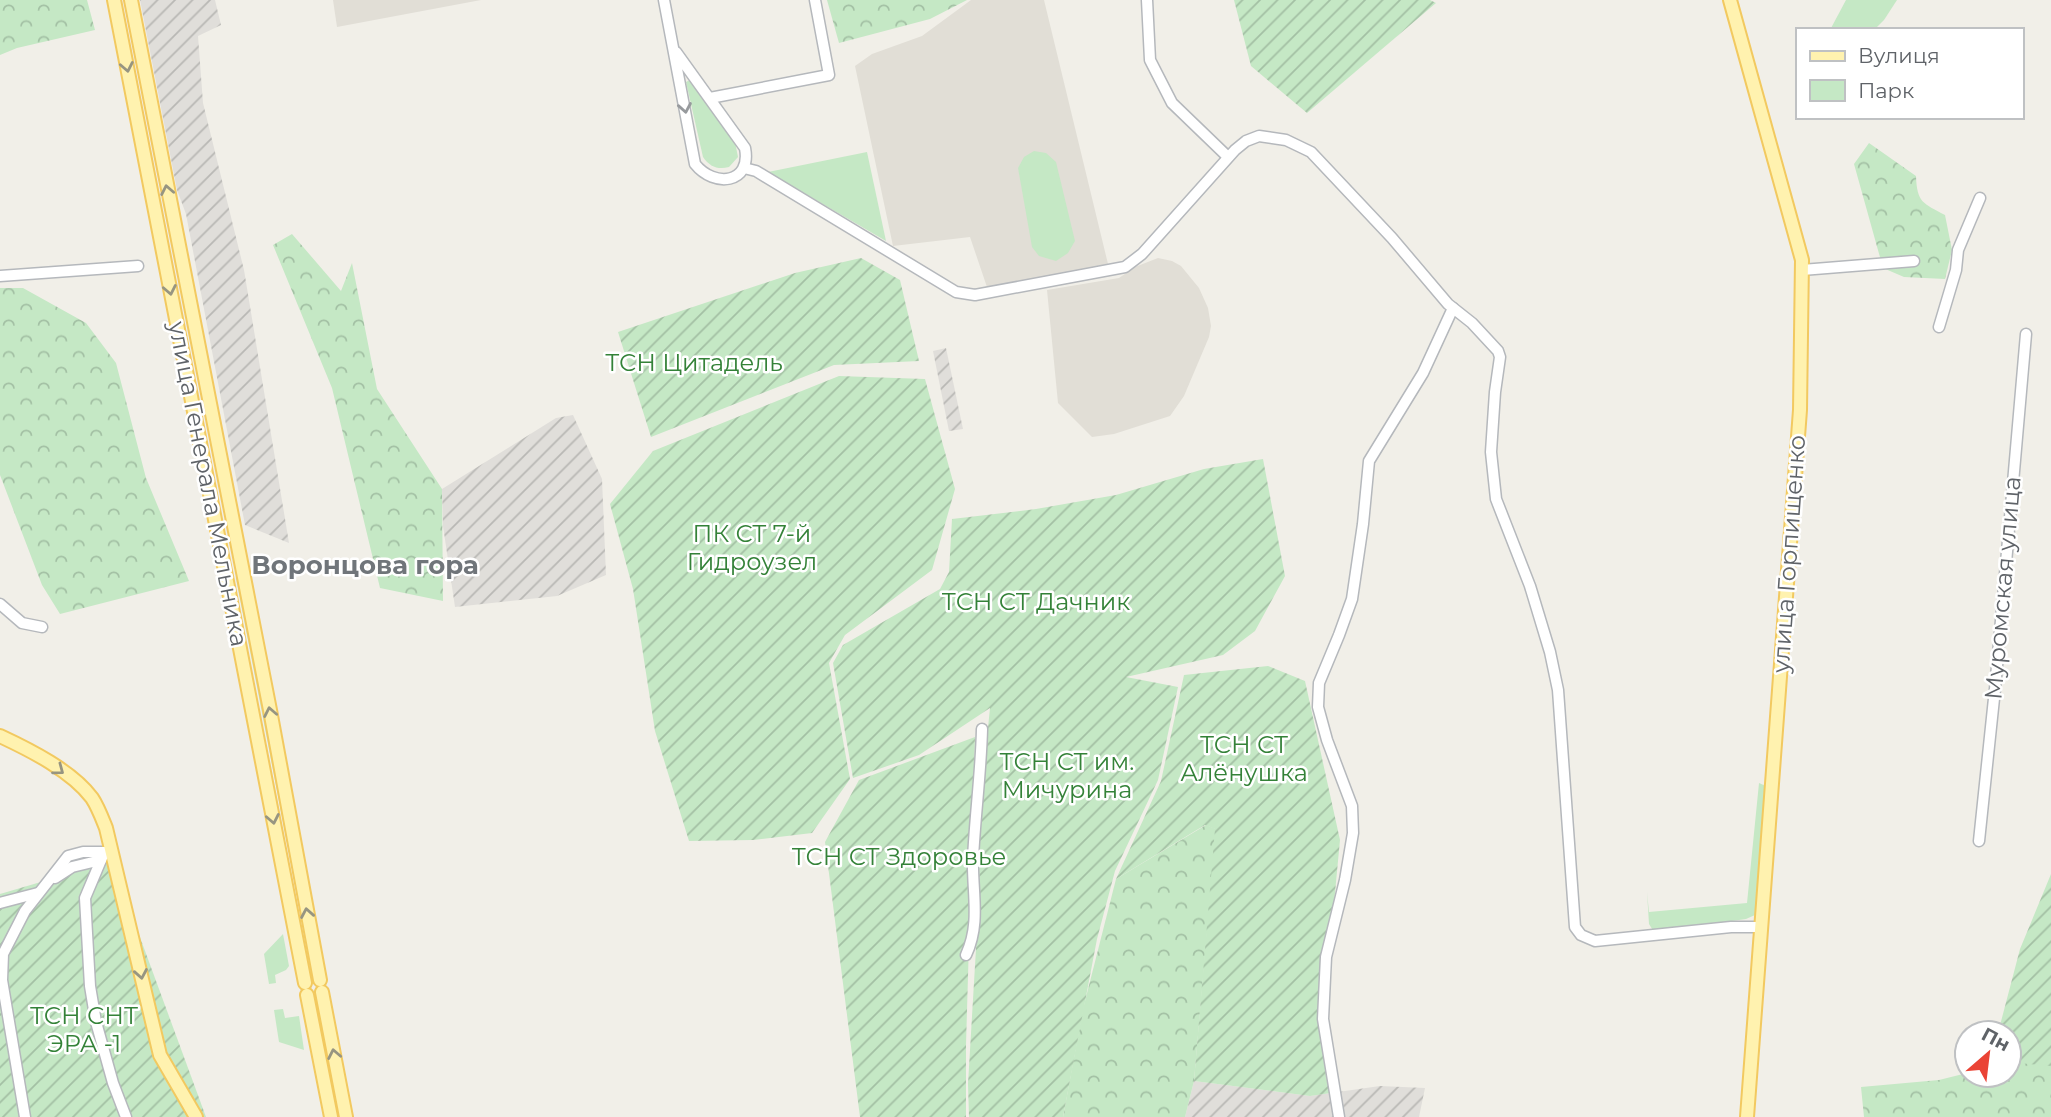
<svg xmlns="http://www.w3.org/2000/svg" width="2051" height="1117" font-family="Montserrat,sans-serif">
	<defs>
		<pattern id="industrial-furrows" width="10" height="10" patternUnits="userSpaceOnUse" patternTransform="scale(1.75)"><rect width="10" height="10" fill="#e0deda"/><path d="M-1 1l2-2M0 10L10 0M9 11l2-2" fill="none" stroke="#b9b8b5"/></pattern>
		<pattern id="forest-crowns" width="20" height="18" patternUnits="userSpaceOnUse" patternTransform="scale(1.75)"><rect width="20" height="18" fill="#c5e8c5"/><path d="M2 6a3 3 0 1 1 6 0M12 15a3 3 0 1 1 6 0" fill="none" stroke="#a3c0a4"/></pattern>
		<pattern id="garden-furrows" width="10" height="10" patternUnits="userSpaceOnUse" patternTransform="scale(1.75)"><rect width="10" height="10" fill="#c5e8c5"/><path d="M-1 1l2-2M0 10L10 0M9 11l2-2" fill="none" stroke="#a3c0a4"/></pattern>
	</defs>
	<rect width="100%" height="100%" fill="#f1efe8"/>
	<g fill="url(#industrial-furrows)">
		<polygon points="140,0 215,0 221,25 198,36 203,103 244,270 289,543 245,525 186,214 177,190"/>
		<polygon points="946,348 963,429 949,431 933,351"/>
		<polygon points="573,415 602,479 606,575 557,596 455,607 443,526 442,489 556,418"/>
		<polygon points="1194,1081 1310,1096 1380,1086 1425,1088 1419,1117 1185,1117"/>
	</g>
	<g fill="#e1ded6">
		<polygon points="333,0 481,0 337,27"/>
		<polygon points="971,0 1044,0 1108,264 988,290 970,237 893,246 855,66 872,54 922,36"/>
		<polygon points="1158,258 1172,261 1181,266 1199,288 1208,308 1211,326 1209,337 1184,396 1170,416 1114,434 1092,437 1058,403 1047,290 1119,278 1135,267"/>
	</g>
	<g fill="#c5e8c5">
		<polygon points="1846,0 1897,0 1884,20 1874,30 1830,30"/>
		<path d="M690,80l45,62 3,15 -9,10c-11,3 -19,0 -26,-10l-17,-75z"/>
		<polygon points="1034,151 1046,153 1056,162 1075,241 1068,253 1056,261 1039,256 1032,247 1018,168 1024,157"/>
		<polygon points="867,152 886,241 768,172"/>
		<polygon points="241,577 315,961 310,962 236,578"/>
		<polygon points="1759,783 1768,787 1760,908 1755,915 1746,919 1654,932 1649,924 1647,892 1649,912 1747,903"/>
		<polygon points="283,934 289,966 286,970 275,975 276,983 269,984 264,954"/>
		<polygon points="317,1003 319,1004 341,1117 336,1117 314,1005"/>
		<polygon points="283,1009 285,1018 299,1016 304,1050 279,1042 274,1010"/>
	</g>
	<g fill="url(#forest-crowns)">
		<polygon points="0,0 87,0 95,30 17,48 0,55"/>
		<polygon points="827,0 967,0 930,19 839,43"/>
		<path d="M1869,143l47,33c1,27 7,27 29,39l7,35 -7,29 -41,-2 -21,-9 -29,-104z"/>
		<polygon points="292,234 341,291 352,263 377,389 442,489 443,601 380,588 332,388 273,245"/>
		<polygon points="0,288 23,288 86,323 116,363 146,478 189,581 60,614 42,585 0,475"/>
		<polygon points="1206,825 1216,829 1194,1081 1185,1117 1063,1117 1083,1009 1116,879"/>
		<polygon points="2016,1061 2051,1062 2051,1117 1864,1117 1861,1087 1939,1080 1967,1073 1967,1075 2009,1075 2009,1062"/>
	</g>
	<g fill="url(#garden-furrows)">
		<polygon points="1234,0 1430,0 1436,3 1307,113 1251,66"/>
		<polygon points="861,258 900,280 919,361 834,365 651,437 618,332 795,273"/>
		<polygon points="839,376 925,379 955,489 932,570 845,635 829,663 850,779 812,833 753,840 689,841 655,731 633,589 610,504 653,451"/>
		<polygon points="1263,459 1285,576 1255,631 1223,655 1126,677 1178,687 1158,780 1115,871 1097,939 1063,1117 969,1117 968,1084 979,898 980,806 990,708 919,755 853,778 833,663 843,645 940,589 949,572 952,519 1036,509 1116,495 1204,469"/>
		<polygon points="1268,666 1305,681 1340,840 1323,1019 1331,1093 1310,1096 1194,1081 1215,829 1205,825 1116,879 1161,781 1184,675"/>
		<polygon points="975,737 966,1045 966,1117 860,1117 825,842 859,780"/>
		<polygon points="112,861 206,1117 0,1117 0,894"/>
		<polygon points="2051,874 2051,1066 2009,1062 2009,1033 1998,1033 2020,949"/>
	</g>
	<g fill="none" stroke-linecap="round" stroke-linejoin="round">
		<defs>
			<g id="minor">
				<path d="M664,0l31,164c19,24 57,20 50,-16l-69,-96"/>
				<polyline points="1147,0 1150,60 1172,103 1228,157"/>
				<polyline points="710,98 829,75 815,0"/>
				<polyline points="744,168 756,171 956,292 975,295 1125,267 1142,254 1235,150 1246,141 1259,136 1286,140 1311,152 1392,238 1448,304 1472,323 1498,351 1500,357 1495,392 1491,452 1496,499 1530,586 1550,652 1558,690 1575,927 1581,935 1595,941 1731,927 1761,927"/>
				<polyline points="1802,270 1914,261"/>
				<polyline points="0,276 138,266"/>
				<polyline points="1939,327 1956,270 1958,250 1980,198"/>
				<polyline points="0,604 22,623 42,627"/>
				<polyline points="1979,841 1995,689 2026,334"/>
				<polyline points="104,853 85,898 90,986 96,1022 113,1083 126,1117"/>
				<polyline points="55,878 72,867 101,860"/>
				<polyline points="0,903 38,893"/>
				<path d="M966,955c15,-32 6,-63 7,-96 2,-43 8,-87 9,-130"/>
				<polyline points="25,1117 2,980 3,954 25,911 68,856 83,852 112,852"/>
				<polyline points="1339,1117 1323,1019 1326,957 1345,880 1353,833 1352,806 1327,740 1318,707 1319,683 1339,635 1352,599 1363,524 1369,461 1423,373 1453,308"/>
			</g>
			<g id="major">
				<polyline points="114,0 305,983"/>
				<polyline points="131,0 270,710 320,980"/>
				<polyline points="1730,0 1802,260 1800,410 1747,1117"/>
				<path d="M0,736c30,14 72,35 92,62 6,9 10,20 14,30l54,227 36,62"/>
				<polyline points="322,992 346,1117"/>
				<polyline points="307,995 331,1117"/>
			</g>
		</defs>
		<use href="#minor" stroke="#b5b8bc" stroke-width="13"/>
		<use href="#major" stroke="#f2c960" stroke-width="16"/>
		<use href="#minor" stroke="#fff" stroke-width="10"/>
		<use href="#major" stroke="#fff2af" stroke-width="12"/>
	</g>
	<defs><path id="oneway-chevron" d="M-2-3.5L2.5 0L-2 3.5" fill="none" stroke-width="1.6" stroke-linecap="round" stroke-linejoin="round" transform="scale(1.75)"/></defs>
	<g stroke="#979581">
		<use href="#oneway-chevron" transform="translate(127 67) rotate(79)"/>
		<use href="#oneway-chevron" transform="translate(167 190) rotate(-101)"/>
		<use href="#oneway-chevron" transform="translate(170 290) rotate(79)"/>
		<use href="#oneway-chevron" transform="translate(270 712) rotate(-101)"/>
		<use href="#oneway-chevron" transform="translate(59 770) rotate(37)"/>
		<use href="#oneway-chevron" transform="translate(273 819) rotate(79)"/>
		<use href="#oneway-chevron" transform="translate(307 913) rotate(-100)"/>
		<use href="#oneway-chevron" transform="translate(141 974) rotate(80)"/>
		<use href="#oneway-chevron" transform="translate(334 1054) rotate(-101)"/>
	</g>
	<use stroke="#979a9d" href="#oneway-chevron" transform="translate(685 108) rotate(80)"/>
	<g text-anchor="middle" stroke-width="5" stroke-linejoin="round" paint-order="stroke">
		<g font-size="24" fill="#348238" stroke="#fff">
			<text x="694" y="371">ТСН Цитадель</text>
			<text x="752" y="542">ПК СТ 7-й<tspan x="752" dy="28">Гидроузел</tspan></text>
			<text x="1036" y="610">ТСН СТ Дачник</text>
			<text x="1244" y="753">ТСН СТ<tspan x="1244" dy="28">Алёнушка</tspan></text>
			<text x="1067" y="770">ТСН СТ им.<tspan x="1067" dy="28">Мичурина</tspan></text>
			<text x="899" y="865">ТСН СТ Здоровье</text>
			<text x="84" y="1024">ТСН СНТ<tspan x="84" dy="28">ЭРА -1</tspan></text>
		</g>
		<g font-size="24" fill="#5f6368" stroke="#fff">
			<text transform="translate(208 484) rotate(79)" y="8">улица Генерала Мельника</text>
			<text transform="translate(1789 554) rotate(-86)" y="8">улица Горпищенко</text>
			<text transform="translate(2003 588) rotate(-85)" y="8">Муромская улица</text>
		</g>
		<g font-size="26" font-weight="bold" fill="#70757a" stroke="#fff">
			<text x="365" y="574">Воронцова гора</text>
		</g>
	</g>
	<rect x="1796" y="28" width="228" height="91" fill="#ffffff" stroke="#bfc1c3" stroke-width="2"/>
	<rect x="1810" y="51" width="35" height="10" fill="#fff2af" stroke="#bfc1c3" stroke-width="2"/>
	<text x="1858" y="63" font-size="21" fill="#5f6368">Вулиця</text>
	<rect x="1810" y="80" width="35" height="21" fill="#c5e8c5" stroke="#bfc1c3" stroke-width="2"/>
	<text x="1858" y="98" font-size="21" fill="#5f6368">Парк</text>
	<g transform="translate(1988 1054) rotate(28)"><circle r="33" fill="#ffffff" stroke="#bfc1c3" stroke-width="2"/>
	<path d="M0-5L12 26L0 18L-12 26Z" fill="#ea4335"/>
	<text y="-10" font-size="19" font-weight="bold" text-anchor="middle" fill="#5f6368">Пн</text>
	</g>
</svg>
